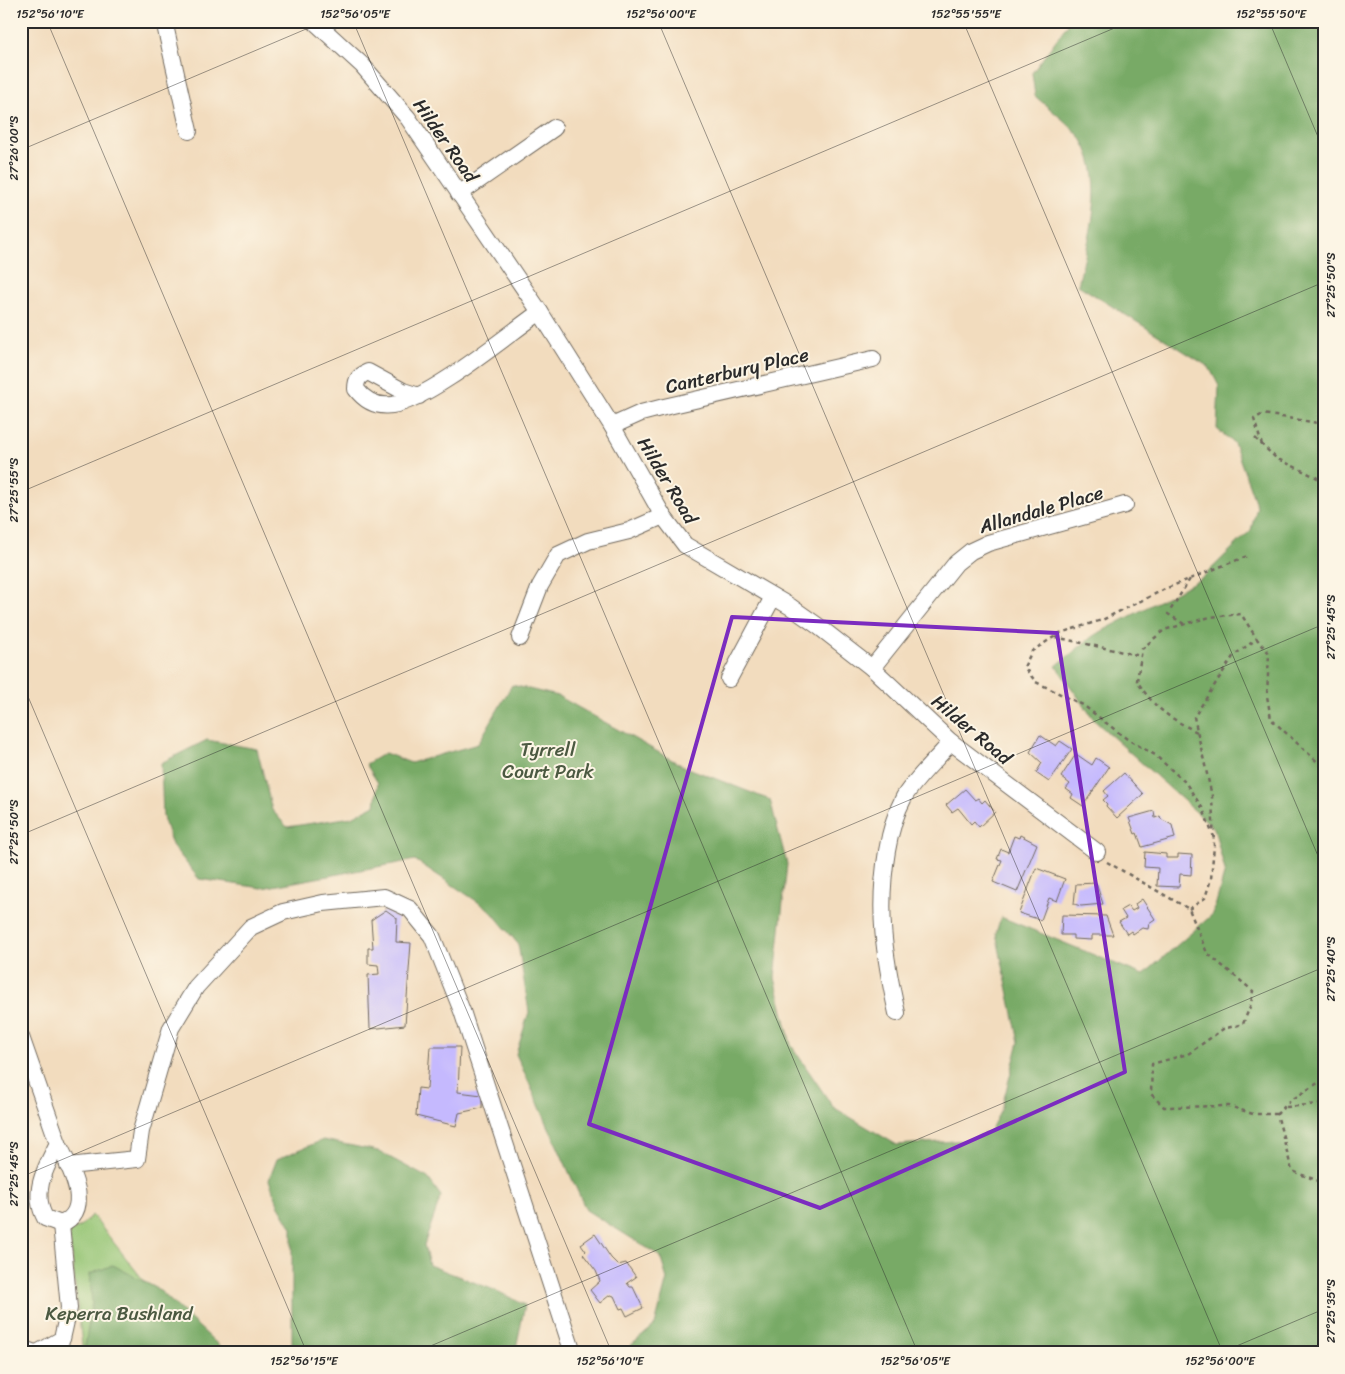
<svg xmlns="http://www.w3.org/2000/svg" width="1345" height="1374" font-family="Sriracha,sans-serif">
	<rect width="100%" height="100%" fill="#fcf5e5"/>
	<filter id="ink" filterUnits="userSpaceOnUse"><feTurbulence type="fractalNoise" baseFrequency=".02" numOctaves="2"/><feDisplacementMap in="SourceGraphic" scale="10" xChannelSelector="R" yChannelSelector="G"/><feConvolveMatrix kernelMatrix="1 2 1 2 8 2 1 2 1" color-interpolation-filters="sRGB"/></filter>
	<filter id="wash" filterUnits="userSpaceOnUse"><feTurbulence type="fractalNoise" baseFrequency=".0096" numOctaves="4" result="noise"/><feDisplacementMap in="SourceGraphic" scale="20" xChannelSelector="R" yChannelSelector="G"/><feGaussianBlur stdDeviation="1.12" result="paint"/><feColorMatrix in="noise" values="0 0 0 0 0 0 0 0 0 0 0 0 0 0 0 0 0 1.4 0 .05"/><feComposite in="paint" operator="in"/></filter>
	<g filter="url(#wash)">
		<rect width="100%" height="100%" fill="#f2dcbe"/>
		<polygon fill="#95c574" stroke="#607850" points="92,1215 201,1353 83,1353 69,1232 80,1227"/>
		<g fill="#78aa66" stroke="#526a48">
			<path d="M1070,21h254v1332h-702l33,-28 12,-46 -7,-23 -74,-46 -70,-156 13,-42 -11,-68 -28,-34 -75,-50 -153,28 -63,-9 -27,-34 -9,-28 -2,-54 46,-23 50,9 15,61 15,17 65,-10 23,-12 3,-22 -12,-19 19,-11 26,10 67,-19 34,-59 46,11 125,70 87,34 17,64 -12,114 16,67 42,62 64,38 72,-5 21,-9 11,-21 18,-68 -23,-109 5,-16 142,58 70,-61 12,-43 -11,-43 -119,-107 -39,-55 37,-30 109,-58 49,-48 6,-23 -23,-64 -17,-14 2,-43 -10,-19 -131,-82c10,-44 30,-102 4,-145 -8,-13 -35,-33 -47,-44l-3,-23z"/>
			<polygon points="323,1140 378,1151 428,1178 441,1196 424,1245 429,1265 497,1291 525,1305 515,1353 292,1353 292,1228 279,1206 269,1180 277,1159"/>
			<polygon points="113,1265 158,1289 227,1353 84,1353 92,1303 90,1274"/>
		</g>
		<g id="blocks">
			<g fill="#c5b9fe">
				<polygon points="1040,735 1056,746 1060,741 1072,749 1049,782 1036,773 1042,763 1030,752"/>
				<polygon points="1076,754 1092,765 1096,758 1109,767 1083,806 1071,798 1073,794 1066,789 1070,784 1061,777"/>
				<polygon points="1124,773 1143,794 1117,818 1106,806 1107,804 1103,800 1108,796 1104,791"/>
				<polygon points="965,789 975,800 978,798 982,803 985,800 995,812 979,827 974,821 971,824 958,808 952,812 946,805"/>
				<polygon points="1154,811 1155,818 1160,816 1161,819 1172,825 1175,838 1142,847 1137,833 1135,834 1129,818"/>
				<polygon points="1020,835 1037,844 1017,892 993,882 1002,860 997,859 1001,849 1008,852 1014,836 1019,838"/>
				<polygon points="1145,852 1166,854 1166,858 1178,858 1178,854 1192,855 1191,875 1180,874 1179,887 1157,886 1158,868 1144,867"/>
				<polygon points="1036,868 1065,879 1057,901 1049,898 1041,920 1019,913"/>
				<polygon points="1096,883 1103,904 1081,906 1074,904 1076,884"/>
				<polygon points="1142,899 1155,919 1149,923 1148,929 1142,928 1133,934 1131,931 1127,934 1119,922 1126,918 1121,910 1128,906 1132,911 1137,908 1135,904"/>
				<polygon points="386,910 397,918 396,942 411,943 405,1025 370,1029 368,975 379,974 378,965 368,964 368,948 373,948 371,920"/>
				<polygon points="1062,915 1106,916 1113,935 1092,935 1092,940 1073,939 1073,935 1061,935"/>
				<polygon points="430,1047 460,1047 458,1092 482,1095 482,1108 459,1113 456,1126 416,1116 418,1088 427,1089"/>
				<polygon points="595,1234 611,1258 618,1265 626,1263 636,1277 627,1283 630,1287 633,1287 643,1308 627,1316 623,1308 620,1309 614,1296 610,1295 600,1303 590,1290 600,1281 596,1271 583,1254 586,1251 581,1244"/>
			</g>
		</g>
	</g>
	<g filter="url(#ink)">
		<use href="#blocks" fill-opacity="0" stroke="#71695e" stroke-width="1"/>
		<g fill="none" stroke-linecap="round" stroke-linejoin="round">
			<defs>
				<g id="minor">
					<polyline points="164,21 189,131"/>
					<polyline points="314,21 362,65 408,118 540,312 612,426 663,516 685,545 791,607 818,626 872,668 951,742 1097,852"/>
					<polyline points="459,194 554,128"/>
					<path d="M419,396l-16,-5 -35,-19c-9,4 -12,7 -12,17 9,12 21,18 36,16 37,-5 115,-70 148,-93"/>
					<polyline points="612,426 641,413 664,407 873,359"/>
					<polyline points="520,638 540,586 558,555 588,541 629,531 663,516"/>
					<polyline points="872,668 956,563 971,551 988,543 1125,505"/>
					<polyline points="729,679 773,597"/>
					<path d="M897,1013c-13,-58 -20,-103 -10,-162 3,-18 8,-37 17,-54 11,-18 33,-38 47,-55"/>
					<polyline points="21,1037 58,1143"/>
					<path d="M58,1143c11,24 37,66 3,81l-16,-6c-14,-26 1,-51 13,-75z"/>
					<polyline points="68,1166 137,1159 141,1131 171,1028 196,987 251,927 283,912 323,903 384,897 410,909 432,936 462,1011 573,1353"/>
					<polyline points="21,1348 35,1353"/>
					<polyline points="37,1353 62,1339 69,1308 61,1224"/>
				</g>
			</defs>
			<use href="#minor" stroke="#71695e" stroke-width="18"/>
			<g stroke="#71695e" stroke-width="2.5" stroke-dasharray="4 4" stroke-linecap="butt">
				<polyline points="1255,438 1276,458 1324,481"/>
				<polyline points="1262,445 1254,419 1263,414 1324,424"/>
				<polyline points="1184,624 1168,614 1190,579"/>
				<polyline points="1055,637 1141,656"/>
				<path d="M1197,732c-29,-15 -42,-23 -60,-51l5,-32 22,-19 46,-13 31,-3 16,25"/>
				<polyline points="1214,838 1203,809 1185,782 1155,755 1127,739 1083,705 1036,682 1024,667 1032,651 1060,633 1102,620 1167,588 1247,556"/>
				<polyline points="1107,862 1189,909 1207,953 1253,991 1251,1004 1243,1024 1223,1029 1188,1054 1152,1064 1151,1094 1164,1107 1229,1106 1253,1114 1277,1114"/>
				<polyline points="1189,909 1205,898 1211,879 1214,846 1212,796 1194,717 1234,655 1257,639 1269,653 1267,696 1271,719 1324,768"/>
				<polyline points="1324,1079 1290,1101 1277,1114 1292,1171 1324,1183"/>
				<polyline points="1286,1107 1319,1104 1324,1106"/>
			</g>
			<use href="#minor" stroke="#fff" stroke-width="16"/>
		</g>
	</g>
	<path fill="none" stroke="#7b2cbf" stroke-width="4" stroke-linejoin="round" d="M732,617l325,16 68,439 -305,136 -231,-84z"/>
	<path fill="none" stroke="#2b2b2b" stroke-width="1" stroke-opacity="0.45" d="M47,21l565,1332M353,21l565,1332M658,21l565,1332M963,21l361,849M1269,21l55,130M21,150l304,-129M21,492l1110,-471M21,680l286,673M21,835l1303,-553M21,1177l1303,-553M414,1353l910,-386M1220,1353l104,-44"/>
	<g text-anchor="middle" stroke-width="4" stroke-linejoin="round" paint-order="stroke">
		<g font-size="19" fill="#2b2b2b" stroke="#fcf5e5">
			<text transform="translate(446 140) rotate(55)" y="7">Hilder Road</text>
			<text transform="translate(737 370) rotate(-13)" y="7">Canterbury Place</text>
			<text transform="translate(668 480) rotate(59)" y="7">Hilder Road</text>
			<text transform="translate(1041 509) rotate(-16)" y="7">Allandale Place</text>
			<text transform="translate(972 729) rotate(40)" y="7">Hilder Road</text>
		</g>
		<g font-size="19" fill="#4b5941" stroke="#fcf5e5">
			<text x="548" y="756">Tyrrell<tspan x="548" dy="22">Court Park</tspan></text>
			<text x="119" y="1320">Keperra Bushland</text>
		</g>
	</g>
	<rect width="1345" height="1374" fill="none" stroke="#fcf5e5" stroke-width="55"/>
	<rect x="28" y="28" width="1290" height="1318" fill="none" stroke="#2b2b2b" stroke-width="2"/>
	<g font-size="12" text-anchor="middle" fill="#2b2b2b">
		<text x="50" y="18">152°56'10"E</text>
		<text x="355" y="18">152°56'05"E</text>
		<text x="661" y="18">152°56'00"E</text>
		<text x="966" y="18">152°55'55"E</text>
		<text x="1271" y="18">152°55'50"E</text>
		<text transform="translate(14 148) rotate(-90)" y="4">27°26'00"S</text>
		<text transform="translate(1331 285) rotate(-90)" y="4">27°25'50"S</text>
		<text transform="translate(14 490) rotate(-90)" y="4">27°25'55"S</text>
		<text transform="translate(1331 627) rotate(-90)" y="4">27°25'45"S</text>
		<text transform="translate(14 832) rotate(-90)" y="4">27°25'50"S</text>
		<text transform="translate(1331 969) rotate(-90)" y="4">27°25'40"S</text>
		<text transform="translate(14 1174) rotate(-90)" y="4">27°25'45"S</text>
		<text transform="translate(1331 1311) rotate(-90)" y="4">27°25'35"S</text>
		<text x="304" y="1365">152°56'15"E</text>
		<text x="610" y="1365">152°56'10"E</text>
		<text x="915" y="1365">152°56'05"E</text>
		<text x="1220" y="1365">152°56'00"E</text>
	</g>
</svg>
